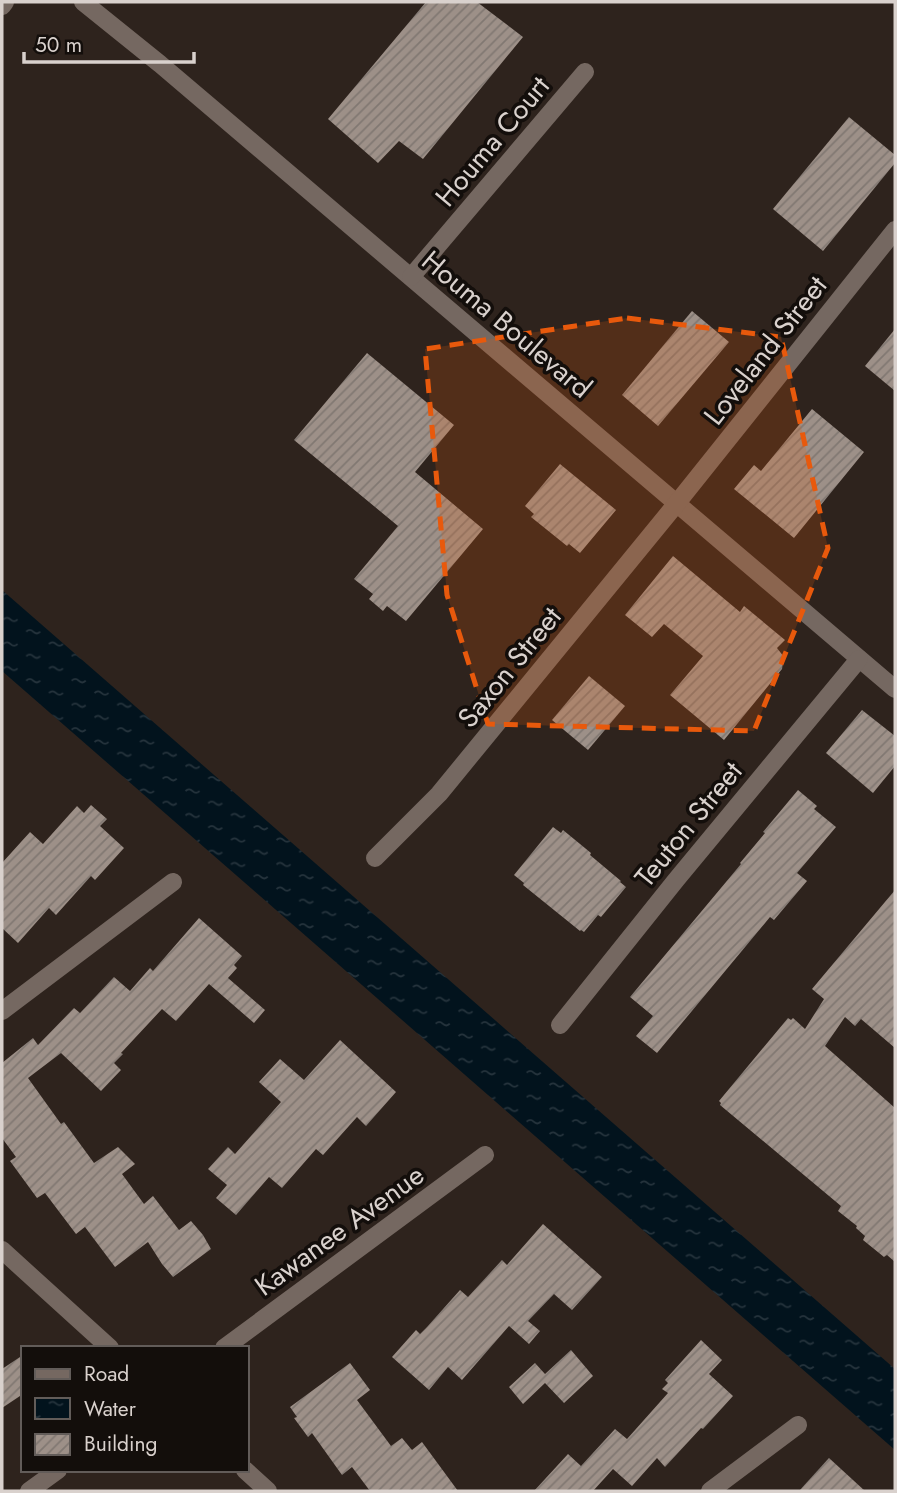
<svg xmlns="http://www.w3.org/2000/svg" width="897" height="1493" font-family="Jost,sans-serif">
	<defs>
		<pattern id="water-ripples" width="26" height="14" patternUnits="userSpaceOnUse" patternTransform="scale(1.75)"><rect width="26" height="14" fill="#02131d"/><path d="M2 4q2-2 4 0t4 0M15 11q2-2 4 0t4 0" fill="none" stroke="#26343d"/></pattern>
		<pattern id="building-hatch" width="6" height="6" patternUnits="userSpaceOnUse" patternTransform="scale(1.75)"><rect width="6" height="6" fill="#9d9088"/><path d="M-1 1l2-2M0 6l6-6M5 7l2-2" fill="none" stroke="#817872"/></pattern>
	</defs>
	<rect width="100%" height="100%" fill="#2e231d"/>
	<polygon fill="url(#water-ripples)" points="2,590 895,1369 895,1450 2,671"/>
	<g fill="url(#building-hatch)">
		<polygon points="426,2 477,2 523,37 423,159 399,141 378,163 328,119"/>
		<polygon points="849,117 895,155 895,163 823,251 773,209"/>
		<polygon points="692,311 729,342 658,426 622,395"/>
		<polygon points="895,329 895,391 865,366"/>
		<polygon points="367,353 454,425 415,472 483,529 406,621 387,606 383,611 369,599 373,594 354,579 398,526 294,440"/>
		<polygon points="812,409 864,452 794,538 734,489 754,465 761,471"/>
		<polygon points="560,464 616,510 580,553 569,544 567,546 531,517 534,514 525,506"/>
		<polygon points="673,556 740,612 744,606 785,640 777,648 784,657 782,669 724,740 670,695 703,656 664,624 652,637 625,615"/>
		<polygon points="589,676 625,706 588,750 552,720"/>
		<polygon points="862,710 895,736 895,766 873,793 826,753"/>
		<polygon points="798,790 817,806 814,809 836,827 797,873 807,881 774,920 770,917 657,1053 636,1036 653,1016 630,997 741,864 740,863 765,833 763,832"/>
		<polygon points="91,805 107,819 100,826 124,848 95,880 91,876 56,915 49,908 18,943 2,928 2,863 30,832 43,844 77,806 84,813"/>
		<polygon points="553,827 561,833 563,830 591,853 590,855 621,881 620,882 626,887 601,917 598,915 584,932 581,930 580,931 523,885 524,883 514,875"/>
		<polygon points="895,890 895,1048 861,1019 855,1026 845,1017 825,1046 895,1108 895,1262 887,1255 884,1257 863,1240 865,1236 856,1228 857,1226 838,1211 841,1206 720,1105 721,1103 719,1101 788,1018 791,1020 793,1018 805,1029 824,999 812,989"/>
		<polygon points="199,918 242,956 234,965 237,968 228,978 265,1010 254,1023 209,984 176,1021 162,1009 121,1053 123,1054 114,1063 121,1070 101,1091 61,1053 28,1078 61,1124 64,1122 94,1163 118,1147 135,1164 122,1174 144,1204 153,1196 179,1230 191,1221 203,1235 211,1249 173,1277 162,1264 148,1242 115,1267 85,1227 76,1234 45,1193 37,1198 10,1161 16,1157 2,1138 2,1063 33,1038 38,1045 74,1008 80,1013 114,977 130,991 150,968 153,971"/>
		<polygon points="340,1040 396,1092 366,1126 357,1117 323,1155 316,1149 282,1188 269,1177 236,1215 216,1198 227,1185 208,1169 228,1147 235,1154 281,1102 259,1082 280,1059 304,1080"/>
		<polygon points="543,1224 602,1277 572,1310 554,1294 528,1321 540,1331 529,1344 509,1326 462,1380 448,1367 429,1390 392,1357 416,1330 420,1334 427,1327 460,1290 468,1297 502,1260 507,1265"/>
		<polygon points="701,1340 722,1360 709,1374 733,1396 703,1429 701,1428 665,1467 657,1458 632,1486 613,1469 593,1491 534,1491 568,1454 581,1466 615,1429 627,1439 668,1393 662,1389 668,1383 665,1380"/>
		<polygon points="571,1350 593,1376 564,1403 545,1383 523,1404 509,1387 535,1363 545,1374"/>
		<polygon points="23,1355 23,1394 2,1408 2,1369"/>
		<polygon points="350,1363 370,1390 357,1400 391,1446 402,1438 412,1450 422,1442 458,1491 370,1491 352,1467 342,1475 312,1433 308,1437 294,1418 297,1417 290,1407"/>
		<polygon points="829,1458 865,1491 799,1491"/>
	</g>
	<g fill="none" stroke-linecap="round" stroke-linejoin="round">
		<g stroke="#756861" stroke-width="18">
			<polyline points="83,2 160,64 895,689"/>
			<polyline points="2,6 5,2"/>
			<polyline points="411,277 585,72"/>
			<polyline points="375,858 439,794 677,503 895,230"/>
			<polyline points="2,1011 173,882"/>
			<polyline points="560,1025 676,880 859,659"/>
			<polyline points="2,1250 110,1348"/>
			<polyline points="224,1348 485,1155"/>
			<polyline points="245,1470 268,1491"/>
			<polyline points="29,1491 58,1470"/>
			<polyline points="710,1491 798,1425"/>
		</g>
	</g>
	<path fill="#e8590c" fill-opacity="0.2" stroke="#e8590c" stroke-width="5" stroke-dasharray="14 9" stroke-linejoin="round" d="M627,318l154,19 47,211 -74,183 -266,-7 -41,-129 -22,-246z"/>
	<g text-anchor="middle" stroke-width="7" stroke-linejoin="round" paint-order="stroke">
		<g font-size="28" fill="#d9d1cd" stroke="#130e0b">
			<text transform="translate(492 141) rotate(-50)" y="10">Houma Court</text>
			<text transform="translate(507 324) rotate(40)" y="10">Houma Boulevard</text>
			<text transform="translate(765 350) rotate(-52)" y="10">Loveland Street</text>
			<text transform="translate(509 667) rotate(-51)" y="10">Saxon Street</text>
			<text transform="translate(688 824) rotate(-51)" y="10">Teuton Street</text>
			<text transform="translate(339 1230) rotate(-36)" y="10">Kawanee Avenue</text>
		</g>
	</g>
	<rect width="897" height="1493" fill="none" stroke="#d9d1cd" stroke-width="7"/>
	<rect x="21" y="1346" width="228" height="126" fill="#130e0b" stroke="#625c59" stroke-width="2"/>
	<rect x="35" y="1369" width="35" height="10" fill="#756861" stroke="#625c59" stroke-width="2"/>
	<text x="84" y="1381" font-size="21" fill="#d9d1cd">Road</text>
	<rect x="35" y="1398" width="35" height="21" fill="url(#water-ripples)" stroke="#625c59" stroke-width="2"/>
	<text x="84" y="1416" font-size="21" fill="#d9d1cd">Water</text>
	<rect x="35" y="1434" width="35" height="21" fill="url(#building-hatch)" stroke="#625c59" stroke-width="2"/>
	<text x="84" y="1451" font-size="21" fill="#d9d1cd">Building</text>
	<path d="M24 52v10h170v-10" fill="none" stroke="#d9d1cd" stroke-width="3.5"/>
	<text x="35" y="52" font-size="21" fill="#d9d1cd" stroke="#130e0b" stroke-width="5" paint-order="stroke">50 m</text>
</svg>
